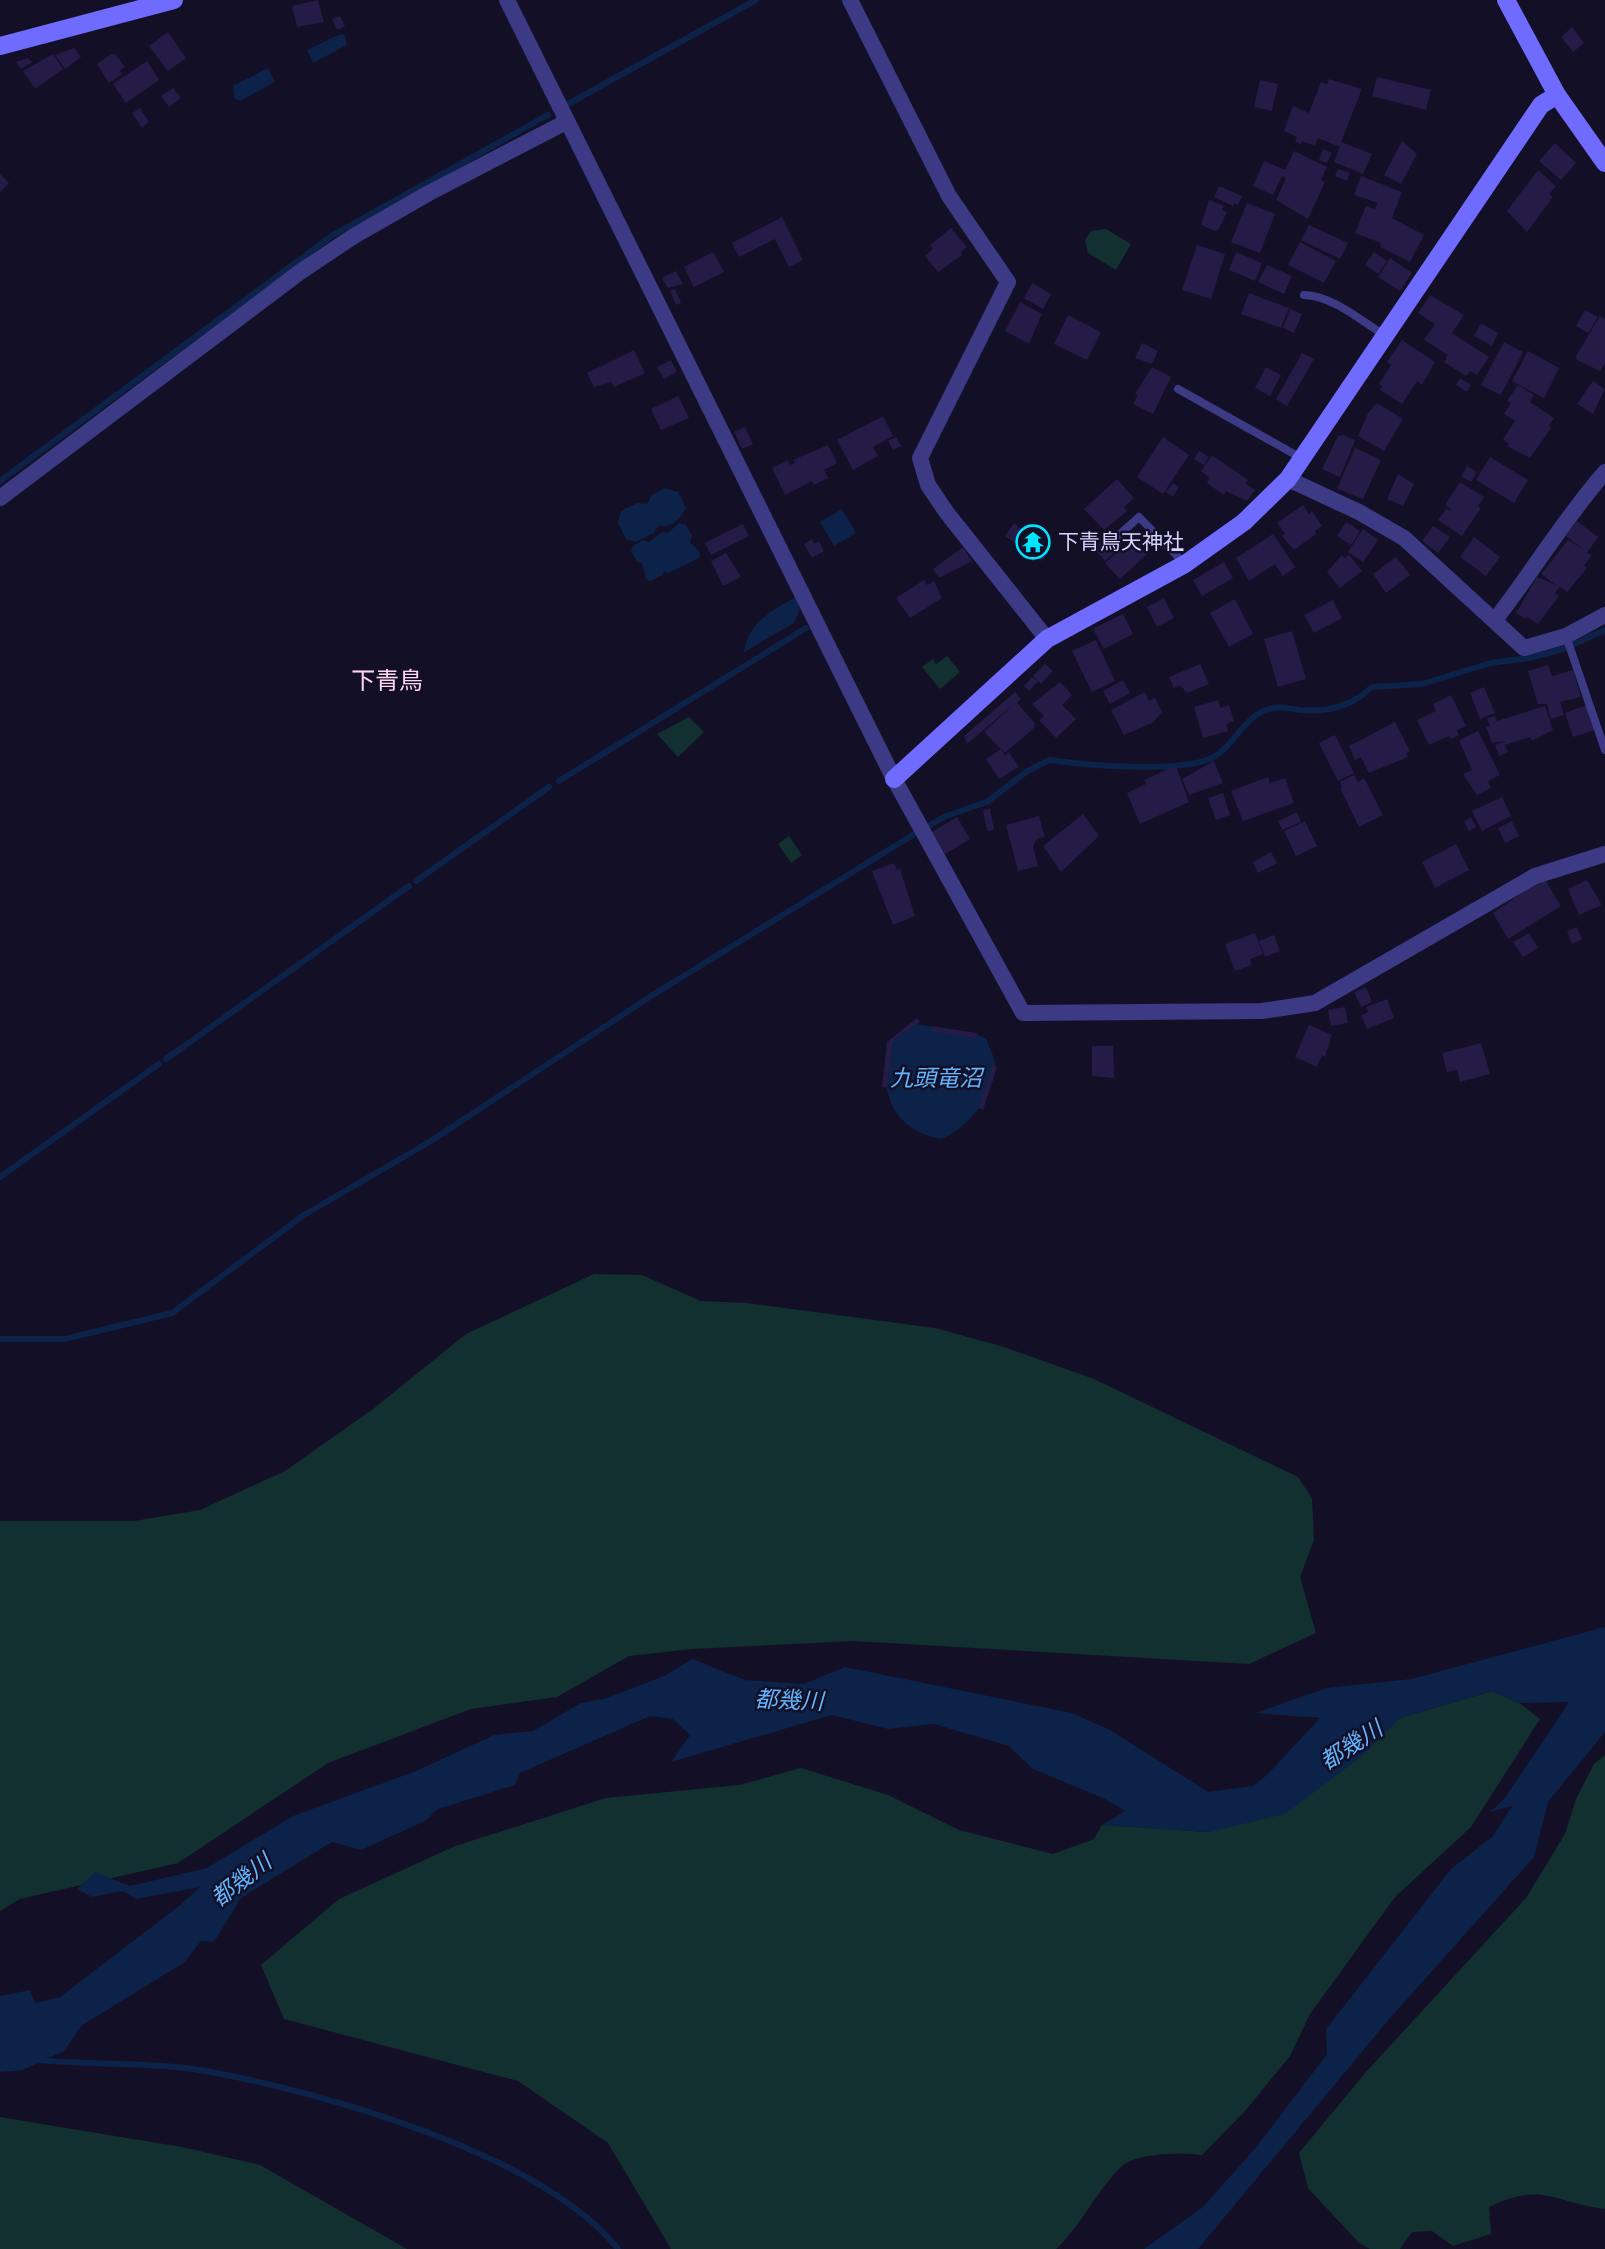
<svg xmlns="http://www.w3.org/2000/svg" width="1605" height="2249" font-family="'DM Sans','Noto Sans JP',sans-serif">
	<rect width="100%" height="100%" fill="#130f26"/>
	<g fill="#12302f">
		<polygon points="1106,229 1131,244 1116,270 1088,253 1085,240 1091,231"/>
		<polygon points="947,656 960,672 940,689 922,667 933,659 936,664"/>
		<polygon points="689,717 704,732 678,757 657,734"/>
		<polygon points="789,836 802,855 791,863 778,844"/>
		<polygon points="594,1274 642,1275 701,1301 747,1303 935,1328 1001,1346 1094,1379 1298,1477 1312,1498 1314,1540 1300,1577 1316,1633 1249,1664 853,1641 692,1649 629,1656 557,1697 471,1709 328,1763 178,1863 20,1899 0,1911 0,1521 134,1521 200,1510 285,1471 373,1409 466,1334"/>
		<path d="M1492,1691l27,12 21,16 -69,108 -76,70 -85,117 -20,42 -44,54 -44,45c-21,-2 -65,-3 -81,12 -25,24 -39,58 -65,82h-385l-63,-106 -90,-62 -234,-62 -23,-54 78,-66 116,-53 151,-48 133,-13 62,-17 87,27 71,35 94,24 41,-15 8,-14 107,7 191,-114z"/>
		<path d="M1605,1755v454c-51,-6 -62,-28 -116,-2l2,27 -38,12 -21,-15 -20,1 -12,17h-30l-11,-6 -51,-55 -9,-35 67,-81 160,-174 39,-64 11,-35 18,-35z"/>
		<polygon points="0,2117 182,2147 260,2165 407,2249 0,2249"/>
	</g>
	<g fill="#0c2248">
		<polygon points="340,34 345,35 347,45 313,63 307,50"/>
		<polygon points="268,68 275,82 240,101 234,98 233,86"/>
		<path d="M665,488l13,4 8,16c-7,12 -13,20 -28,18l-4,7 -19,9 -9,-3 -8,-16 3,-12 16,-8 10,1 5,-9z"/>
		<polygon points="842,509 856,533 834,546 820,522"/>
		<polygon points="679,523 686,525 692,536 690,542 700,553 699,558 668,573 664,571 663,575 650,581 646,579 642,563 637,562 631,551 633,546 643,540 649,542 662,532 668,533"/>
		<path d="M795,597l5,12 -6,14 -50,29c4,-30 27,-40 51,-55z"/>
		<path d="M915,1024l60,9 11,6c3,8 9,18 9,27 1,27 -29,65 -55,73 -40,-8 -59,-38 -53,-77 2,-10 2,-19 9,-26 5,-5 13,-8 19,-12z"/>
		<polygon points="1605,1627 1605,1732 1548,1802 1534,1857 1391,2017 1198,2249 1144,2249 1203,2207 1257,2146 1327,2054 1326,2029 1451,1869 1493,1836 1512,1806 1490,1812 1504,1799 1569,1702 1519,1703 1492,1691 1400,1718 1361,1757 1285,1814 1209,1832 1102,1825 1125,1811 1105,1799 1033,1769 1009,1746 934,1724 888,1729 832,1715 671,1762 690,1735 673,1719 650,1716 520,1773 515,1785 438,1809 425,1821 361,1850 332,1842 241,1898 214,1942 201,1941 185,1962 81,2026 64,2051 23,2070 0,2072 0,1996 30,1990 35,2003 60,1997 179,1906 200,1887 136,1899 122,1891 92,1897 77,1889 95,1872 130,1886 207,1868 293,1816 416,1771 494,1735 533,1731 581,1703 607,1698 664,1676 692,1659 745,1680 804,1684 845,1667 1072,1713 1110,1730 1208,1792 1253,1786 1268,1774 1320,1718 1255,1713 1327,1688 1411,1679"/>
	</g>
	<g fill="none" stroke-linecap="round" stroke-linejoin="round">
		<g stroke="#0c2248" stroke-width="6">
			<polyline points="568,104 756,0"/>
			<polyline points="0,481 333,235 548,115"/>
			<polyline points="559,781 806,628"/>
			<polyline points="416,881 549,787"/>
			<polyline points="166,1059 409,886"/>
			<polyline points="0,1177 159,1064"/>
			<path d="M0,1339h65l107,-26 132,-98 127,-74 217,-143 268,-165 30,-17 41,-14 39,-30 23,-12c37,5 139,15 168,-5 20,-14 29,-42 56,-47 8,-2 19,1 27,2 28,2 51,-3 72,-23l50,-3 69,-21 38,-5 34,-9 42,-19"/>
			<path d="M37,2060c55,5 115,2 169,11 118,22 335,82 412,178"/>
		</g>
	</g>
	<g fill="#241b47">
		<polygon points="318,0 324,22 297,27 292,6"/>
		<polygon points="340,16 345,26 337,30 332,19"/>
		<polygon points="1572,27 1584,43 1573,52 1561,37"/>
		<polygon points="168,32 186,58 168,71 149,46"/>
		<polygon points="74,48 81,57 65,69 55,55"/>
		<polygon points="53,54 63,69 35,89 23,71"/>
		<polygon points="111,54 115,54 125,67 120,70 122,74 109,83 97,64"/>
		<polygon points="28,58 32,62 21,69 16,62"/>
		<polygon points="147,61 159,80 126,103 113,84"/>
		<polygon points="1377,77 1431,90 1426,110 1372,96"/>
		<polygon points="1329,79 1362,89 1341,142 1372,154 1363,174 1334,162 1340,147 1318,138 1315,146 1302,141 1301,144 1295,142 1297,137 1284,131 1293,106 1309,113 1321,82 1327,84"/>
		<polygon points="1260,80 1278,84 1272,111 1254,107"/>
		<polygon points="173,88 181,98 169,107 161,96"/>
		<polygon points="140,108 149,122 142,128 132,113"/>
		<polygon points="1402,141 1417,154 1401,184 1384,175"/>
		<polygon points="1555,143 1576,163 1561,180 1539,161"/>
		<polygon points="1323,149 1332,153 1327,163 1319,160"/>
		<polygon points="1294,151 1327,167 1321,180 1325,182 1308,219 1276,200 1286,178 1282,176 1273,195 1253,186 1264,161 1285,170"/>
		<polygon points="1338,169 1350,173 1347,181 1335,176"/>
		<polygon points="1538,170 1556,186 1549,194 1553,197 1527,232 1507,211"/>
		<polygon points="0,174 9,183 0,192"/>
		<polygon points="1361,176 1402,192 1392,218 1424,235 1410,262 1380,247 1381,243 1355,233 1366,206 1375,209 1378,203 1354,195"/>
		<polygon points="1219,186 1242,196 1238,205 1234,203 1233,206 1214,197"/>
		<polygon points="1209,200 1224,206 1222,210 1227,212 1219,229 1215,231 1201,225"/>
		<polygon points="1247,203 1275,214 1260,253 1231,242"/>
		<polygon points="782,217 803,260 789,267 775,239 739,257 732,243"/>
		<polygon points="1309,225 1348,243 1340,259 1301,240"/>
		<polygon points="951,228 967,247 961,252 962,255 938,272 925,256 933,249 930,245"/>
		<polygon points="1300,242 1336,261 1324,283 1288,265"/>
		<polygon points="1197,245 1225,254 1211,299 1182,290"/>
		<polygon points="713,252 724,272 694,287 684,267"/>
		<polygon points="1236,252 1262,263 1255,281 1229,270"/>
		<polygon points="1374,252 1387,261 1378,274 1365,265"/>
		<polygon points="1390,258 1412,273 1400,291 1378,277"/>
		<polygon points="1267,265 1292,276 1284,294 1258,282"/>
		<polygon points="676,271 683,284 668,288 662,278"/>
		<polygon points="1032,283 1051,294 1043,309 1024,298"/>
		<polygon points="675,289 681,303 676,305 670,291"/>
		<polygon points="1249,293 1289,308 1281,328 1241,314"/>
		<polygon points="1430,295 1464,315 1452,333 1489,357 1477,375 1470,371 1466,376 1444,362 1448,355 1424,340 1435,324 1418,313"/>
		<polygon points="1020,302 1042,314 1029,344 1005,331"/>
		<polygon points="1290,309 1302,314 1294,333 1283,328"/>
		<polygon points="1585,310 1598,317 1588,333 1576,326"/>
		<polygon points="1068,315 1101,332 1087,360 1054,344"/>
		<polygon points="1600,316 1605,319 1605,363 1600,371 1577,360 1576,356"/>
		<polygon points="1481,323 1498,333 1492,346 1474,336"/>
		<polygon points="1402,340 1435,362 1422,385 1417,381 1402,404 1380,390 1382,386 1379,384 1391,365 1387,362"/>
		<polygon points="1504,342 1523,352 1501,395 1481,385"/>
		<polygon points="1142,343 1158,351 1152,364 1135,358"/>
		<polygon points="634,350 645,373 614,387 611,382 594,387 587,373"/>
		<polygon points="1528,351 1559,368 1544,398 1512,381"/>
		<polygon points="1302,353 1314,359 1287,406 1276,399"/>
		<polygon points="671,360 677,372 664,379 657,367"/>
		<polygon points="1152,367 1171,377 1153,414 1133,404 1138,395 1135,394"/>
		<polygon points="1266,367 1281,375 1270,396 1255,388"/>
		<polygon points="1460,378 1471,385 1467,392 1456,385"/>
		<polygon points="1593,381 1605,389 1593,414 1577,404"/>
		<polygon points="1518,385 1534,395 1530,402 1554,418 1549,426 1551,428 1530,458 1507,446 1509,444 1503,439 1515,421 1504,414 1511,403 1507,401"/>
		<polygon points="678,396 689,418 661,430 651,409"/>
		<polygon points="1377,403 1403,419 1384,451 1358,436 1368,413"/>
		<polygon points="883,416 893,436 873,447 878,456 853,470 837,440"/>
		<polygon points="745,427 753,444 742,449 734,432"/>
		<polygon points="1343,435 1355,440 1340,477 1322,469 1338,436"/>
		<polygon points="896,437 901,446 893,450 888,441"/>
		<polygon points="1163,437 1189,455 1163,494 1137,477"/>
		<polygon points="828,445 837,463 824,470 828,478 814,485 812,481 785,495 772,468 788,460 790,465 795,463 793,460"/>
		<polygon points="1355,448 1381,460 1363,499 1337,489"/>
		<polygon points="1199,451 1209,457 1204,465 1194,459"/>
		<polygon points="1212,455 1248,480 1245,483 1255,490 1247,501 1226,491 1224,495 1207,483 1209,477 1201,471"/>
		<polygon points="1490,457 1528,480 1514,503 1476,480"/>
		<polygon points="1467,466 1477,472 1471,482 1461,477"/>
		<polygon points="1398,474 1414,484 1403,506 1387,499"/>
		<polygon points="1117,479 1134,498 1124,507 1127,511 1104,530 1084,509"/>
		<polygon points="1460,482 1484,497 1478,506 1481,508 1462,536 1438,520 1446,509 1453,510 1445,505"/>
		<polygon points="1173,483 1179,487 1173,497 1166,492"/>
		<polygon points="1303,505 1309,514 1312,511 1322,526 1315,531 1316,534 1294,550 1282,536 1285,534 1277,523"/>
		<polygon points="1577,521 1598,537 1587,553 1592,555 1584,566 1587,568 1567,592 1560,587 1555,593 1559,596 1538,624 1527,617 1526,619 1516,613 1537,577 1556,585 1541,574 1568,540 1584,550 1566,536"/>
		<polygon points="1346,522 1360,531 1351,545 1337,536"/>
		<polygon points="1014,523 1027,535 1030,530 1048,543 1045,547 1050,550 1042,561 1037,558 1033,562 1016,549 1021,543 1018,541 1016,544 1005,536"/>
		<polygon points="743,524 749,536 711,555 705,543"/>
		<polygon points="1433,526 1450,537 1438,553 1422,541"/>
		<polygon points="1363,529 1378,540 1363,562 1348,552"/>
		<polygon points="1273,534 1295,567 1283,576 1275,564 1249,581 1236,558"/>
		<polygon points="1106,537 1118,549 1105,561 1094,549"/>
		<polygon points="1474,537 1500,557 1486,576 1460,557"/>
		<polygon points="812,539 814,544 819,541 824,551 812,558 804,544"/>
		<polygon points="1128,542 1133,548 1138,542 1148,553 1120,579 1105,563"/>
		<polygon points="963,547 972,561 939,578 933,569"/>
		<polygon points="726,553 741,577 723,586 711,561"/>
		<polygon points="1342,555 1345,558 1349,555 1362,571 1340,588 1327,572"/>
		<polygon points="1396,557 1410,575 1386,593 1373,574"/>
		<polygon points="1224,562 1233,578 1202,596 1193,580"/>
		<polygon points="924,580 927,585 934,581 942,598 910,618 896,598"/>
		<polygon points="1164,598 1174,618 1157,627 1147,607"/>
		<polygon points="1235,599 1253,634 1229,647 1210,613"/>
		<polygon points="1333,600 1342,618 1314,633 1304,615"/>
		<polygon points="1123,614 1133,634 1104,649 1093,629"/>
		<polygon points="1292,631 1306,679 1278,687 1264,639"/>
		<polygon points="1096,640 1115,681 1092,692 1072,651"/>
		<polygon points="1045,664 1053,671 1041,684 1033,676"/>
		<polygon points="1200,664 1209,684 1187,693 1180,685 1174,688 1169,677"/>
		<polygon points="1548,665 1552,676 1573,670 1581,697 1560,702 1564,715 1551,719 1547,704 1538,704 1528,671"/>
		<polygon points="1032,677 1038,681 1029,691 1024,686"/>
		<polygon points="1123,680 1130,693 1110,704 1103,691"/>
		<polygon points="1060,682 1072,695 1062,705 1076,719 1056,738 1039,720 1044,716 1032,704"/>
		<polygon points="1484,687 1495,713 1480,719 1470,693"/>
		<polygon points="1015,692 1021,699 1017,703 1035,723 1034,728 1005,753 984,732 1015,703 967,744 964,736"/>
		<polygon points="1145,692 1149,701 1155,698 1162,712 1152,723 1124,735 1111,710"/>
		<polygon points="1451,695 1466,726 1457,730 1459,735 1451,739 1449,736 1429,745 1417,720 1436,711 1433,704"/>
		<polygon points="1218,700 1220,708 1229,705 1234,721 1226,724 1228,731 1203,738 1194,707"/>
		<polygon points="1587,705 1595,730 1573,737 1565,713"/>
		<polygon points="1545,706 1553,730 1532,741 1530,737 1505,745 1508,752 1499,756 1495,745 1505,741 1492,743 1486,727 1490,726 1487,718 1495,716 1497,721"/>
		<polygon points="1395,722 1410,751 1406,753 1408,757 1369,773 1361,757 1355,760 1349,746"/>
		<polygon points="1478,731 1500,775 1488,781 1491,788 1477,795 1463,774 1472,770 1459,740"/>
		<polygon points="1335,735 1354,773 1338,781 1319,743"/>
		<polygon points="1001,749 1005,755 1009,752 1019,767 999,779 986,759"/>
		<polygon points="1214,761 1223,783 1189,795 1182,779"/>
		<polygon points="1173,767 1177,769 1189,802 1140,824 1127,793 1146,784 1144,780"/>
		<polygon points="1354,775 1358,782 1364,778 1383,815 1359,827 1340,788 1342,787 1340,782"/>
		<polygon points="1268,777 1270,783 1285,778 1294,803 1243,821 1231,791"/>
		<polygon points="1223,793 1230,815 1216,820 1208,798"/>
		<polygon points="1502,797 1511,816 1482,831 1472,811"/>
		<polygon points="990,809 994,830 987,831 983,810"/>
		<polygon points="1297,812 1301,822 1282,830 1278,821"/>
		<polygon points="1083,814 1099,836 1061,872 1043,846"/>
		<polygon points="1039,816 1045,837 1037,839 1033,846 1038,866 1018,871 1006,825"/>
		<polygon points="957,817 970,839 945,854 932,832"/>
		<polygon points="1471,817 1476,827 1469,831 1464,821"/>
		<polygon points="1305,821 1317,846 1296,856 1284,831"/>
		<polygon points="1512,821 1519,836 1505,843 1498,828"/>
		<polygon points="1456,844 1469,870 1435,888 1422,862"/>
		<polygon points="1271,852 1277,863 1258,873 1253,862"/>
		<polygon points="894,863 897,870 900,869 915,916 893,925 872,871"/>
		<polygon points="1544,878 1561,906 1508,939 1493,913"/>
		<polygon points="1587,880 1602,905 1579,915 1568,889"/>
		<polygon points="1577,927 1582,939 1572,944 1567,931"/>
		<polygon points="1255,933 1263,954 1250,959 1252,965 1235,971 1225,944"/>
		<polygon points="1529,933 1538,948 1523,957 1513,942"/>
		<polygon points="1274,935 1280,951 1265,957 1259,941"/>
		<polygon points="1366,987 1372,1002 1361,1007 1354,992"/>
		<polygon points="1387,999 1394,1018 1367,1029 1361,1015 1368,1012 1366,1007"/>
		<polygon points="1345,1007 1348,1023 1331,1026 1328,1010"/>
		<polygon points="917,1018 920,1022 893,1041 887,1088 882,1087 887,1042"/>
		<polygon points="1309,1025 1332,1035 1325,1057 1322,1055 1317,1067 1295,1057"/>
		<polygon points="932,1026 977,1033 976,1039 931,1031"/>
		<polygon points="1481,1043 1490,1074 1460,1082 1457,1070 1447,1072 1442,1053"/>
		<polygon points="1092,1046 1113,1046 1114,1078 1092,1076"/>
		<polygon points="993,1065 997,1067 983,1110 978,1108"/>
	</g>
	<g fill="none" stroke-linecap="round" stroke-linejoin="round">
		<g stroke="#3d3a85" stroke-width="8">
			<path d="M1304,295c29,1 56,25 80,40"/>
			<polyline points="1178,389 1303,459"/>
			<polyline points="1119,535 1139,517 1185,564"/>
			<polyline points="1566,636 1605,750"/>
		</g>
		<g stroke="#3d3a85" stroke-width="16">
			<polyline points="507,0 894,779 1023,1013 1262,1011 1315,1003 1535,876 1605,854"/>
			<polyline points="850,0 949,196 1008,282 920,458 928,485 947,513 1047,639"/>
			<polyline points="1288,479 1359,512 1404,538 1524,648 1566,636 1605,615"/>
			<polyline points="0,498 300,272 354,236 429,193 566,122"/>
			<path d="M1495,620c38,-49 69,-101 110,-148"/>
		</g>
		<g stroke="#6f6bff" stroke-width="18">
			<polyline points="1506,0 1557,95 1605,163"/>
			<polyline points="0,46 174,0"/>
			<polyline points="894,779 1047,639 1185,564 1244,522 1288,479 1541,105 1557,95"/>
		</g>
	</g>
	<defs>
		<symbol id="temple-ring" viewBox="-11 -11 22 22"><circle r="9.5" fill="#130f26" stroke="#00e5ff" stroke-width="1.5"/><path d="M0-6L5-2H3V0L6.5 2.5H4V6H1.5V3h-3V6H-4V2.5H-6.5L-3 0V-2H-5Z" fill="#00e5ff"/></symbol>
	</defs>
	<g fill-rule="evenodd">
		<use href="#temple-ring" x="1014" y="523" width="38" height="38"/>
	</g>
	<g text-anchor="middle" stroke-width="5" stroke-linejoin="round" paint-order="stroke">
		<g font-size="21" fill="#d9d4ff" stroke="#130f26" text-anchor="start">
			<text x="1058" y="549">下青鳥天神社</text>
		</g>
		<g font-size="23" font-style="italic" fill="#62b6ff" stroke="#130f26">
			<text x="936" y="1086">九頭竜沼</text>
			<text transform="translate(789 1700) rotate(2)" y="8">都幾川</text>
			<text transform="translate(1351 1745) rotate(-33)" y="8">都幾川</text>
			<text transform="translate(241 1880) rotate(-38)" y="8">都幾川</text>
		</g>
		<g font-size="24" fill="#ffd6f0" stroke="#130f26">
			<text x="387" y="689">下青鳥</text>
		</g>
	</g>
</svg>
